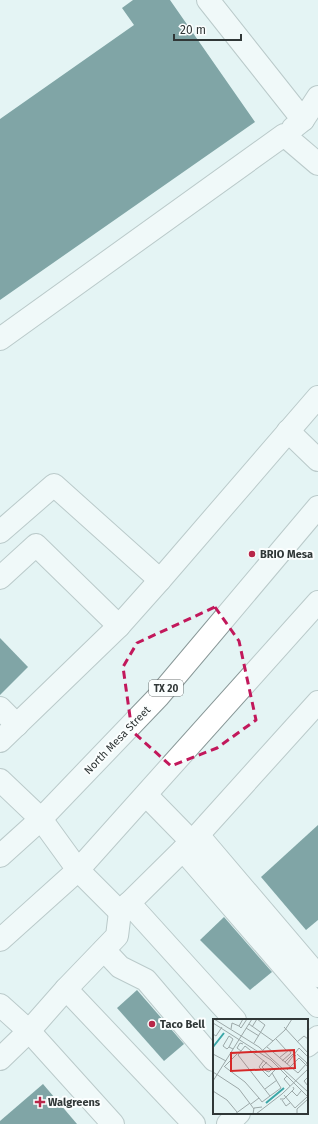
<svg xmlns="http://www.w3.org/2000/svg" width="318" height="1124" font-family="'Fira Sans',sans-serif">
	<rect width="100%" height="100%" fill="#e4f4f4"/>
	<g fill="#084647">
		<polygon points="133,0 170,0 255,122 0,300 0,119 134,25 122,8"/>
		<polygon points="0,638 28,667 0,695"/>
		<polygon points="318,825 318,920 306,930 261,877"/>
		<polygon points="224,917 272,972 250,990 200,940"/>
		<polygon points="137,990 184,1044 164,1061 117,1008"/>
		<polygon points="43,1084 77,1124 0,1124 0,1121"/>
	</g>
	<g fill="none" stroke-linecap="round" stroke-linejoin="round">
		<defs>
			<g id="minor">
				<polyline points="208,0 303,120"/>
				<polyline points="293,128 303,120 318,97"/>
				<polyline points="0,339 284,135 318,164"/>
				<polyline points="288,431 318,460"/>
				<polyline points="0,532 54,485 160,580"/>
				<polyline points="0,578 36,545 119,626"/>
				<polyline points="0,708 17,725"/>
				<polyline points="0,741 119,626 160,580 318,397"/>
				<polyline points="0,780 41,819"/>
				<polyline points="146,795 191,841"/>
				<polyline points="198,835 318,976"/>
				<polyline points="183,850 318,1006"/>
				<polyline points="78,870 120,912"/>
				<polyline points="129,903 235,1020"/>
				<polyline points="104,950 120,967 146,980 214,1060"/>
				<polyline points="66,989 194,1124"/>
				<polyline points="0,1005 29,1031 113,1124"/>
				<polyline points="307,1046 318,1037"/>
				<polyline points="0,1059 29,1031 66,989 117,936 120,912 198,835 318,702"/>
				<polyline points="228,1124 239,1113"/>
			</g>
			<g id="major">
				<polyline points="41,819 78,870"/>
				<polyline points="0,856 41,819 158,697 318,507"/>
				<polyline points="0,940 78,870 318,602"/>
			</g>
		</defs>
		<use href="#minor" stroke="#889797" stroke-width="24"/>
		<use href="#major" stroke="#889797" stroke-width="24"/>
		<use href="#minor" stroke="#fff" stroke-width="22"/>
		<use href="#major" stroke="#fff" stroke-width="22"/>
	</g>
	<path d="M0 0H318V1124H0ZM215,607l24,34 17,79 -39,28 -46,18 -39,-35 -9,-64 14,-24z" fill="#e4f4f4" fill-opacity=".55" fill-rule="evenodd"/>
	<path fill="none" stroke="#c2185b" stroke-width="3" stroke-dasharray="8 5" stroke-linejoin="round" d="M215,607l24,34 17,79 -39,28 -46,18 -39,-35 -9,-64 14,-24z"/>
	<g fill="#b82749" stroke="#fbfefe" stroke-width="1.5">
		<circle cx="252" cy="554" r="4"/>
		<circle cx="152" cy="1024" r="4"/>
		<path d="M38 1096h4v4h4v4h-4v4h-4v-4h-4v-4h4z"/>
	</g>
	<g text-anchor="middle" stroke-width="4" stroke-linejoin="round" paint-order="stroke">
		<rect fill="#fbfefe" stroke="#6d7373" stroke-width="1" x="149" y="680" width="34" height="16" rx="3"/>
		<g font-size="10" font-weight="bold" fill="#303737">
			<text x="166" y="692">TX 20</text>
		</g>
		<g font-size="11" font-weight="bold" fill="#303737" stroke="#fbfefe" text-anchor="start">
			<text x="260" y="558">BRIO Mesa</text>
			<text x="160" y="1028">Taco Bell</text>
			<text x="48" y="1106">Walgreens</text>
		</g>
		<g font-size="11" fill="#303737" stroke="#fbfefe">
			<text transform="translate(117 740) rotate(-46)" y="4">North Mesa Street</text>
		</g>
	</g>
	<g transform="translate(213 1019)">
		<rect width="95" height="95" fill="#e4f4f4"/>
		<path fill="none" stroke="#3ba6a7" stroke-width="2" d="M0,28l11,-14M53,84l18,-15"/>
		<path fill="none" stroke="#9ca8a8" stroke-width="1" d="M1,0l45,28 49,45M0,4l58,37 37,37M36,5l24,17M26,7l2,2 6,-9M39,8l5,-8 8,6 -11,18M71,8l24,26M33,9l13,8M18,10l1,-6 7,3 4,-7M0,15l3,2 6,-9M63,20l10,11 -1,1M84,23l7,-6 4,3M16,28l-2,2 -4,-3 6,-10 4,3 -4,8 4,2M54,28l31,26 10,-11M50,31l22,-20 7,-11M28,32l-4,-3 3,-5 3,1M0,35l13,7M84,35l10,9M66,39l10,-8 2,3 -9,8M51,41l-5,7 10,10 3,-4M54,43l-5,5 4,4 3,1 4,-4M72,43l8,-8 3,2M74,45l12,-16 9,9M11,48l13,-13M12,48l20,15 14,16M74,51l12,-12 9,9M0,53l26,17 15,20M74,57l-3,3 6,7M95,58l-4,4 4,5M0,62l39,-62M52,70l12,-9M0,72l14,9 10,12M79,72l5,5 4,-5M71,76l11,13 12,-11M57,77l11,-8 -9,-15 3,-3M67,80h4l10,-10 -1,-2M69,81l4,6 4,-3M38,85l8,-6 3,4 8,-6 -32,-41 7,-9 30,24M22,95l15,-11M40,95l1,-6 8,-1M43,95l26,-20 26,-25M84,95v-5l11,-10"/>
		<path fill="#d62828" fill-opacity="0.15" stroke="#d62828" stroke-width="2" d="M81,31l1,18 -64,3v-18z"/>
		<rect width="95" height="95" fill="none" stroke="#303737" stroke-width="2"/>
	</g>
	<path d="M174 34v6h67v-6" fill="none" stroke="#303737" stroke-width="2"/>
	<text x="180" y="34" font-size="12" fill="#303737" stroke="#fbfefe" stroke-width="3" paint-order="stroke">20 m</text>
</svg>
